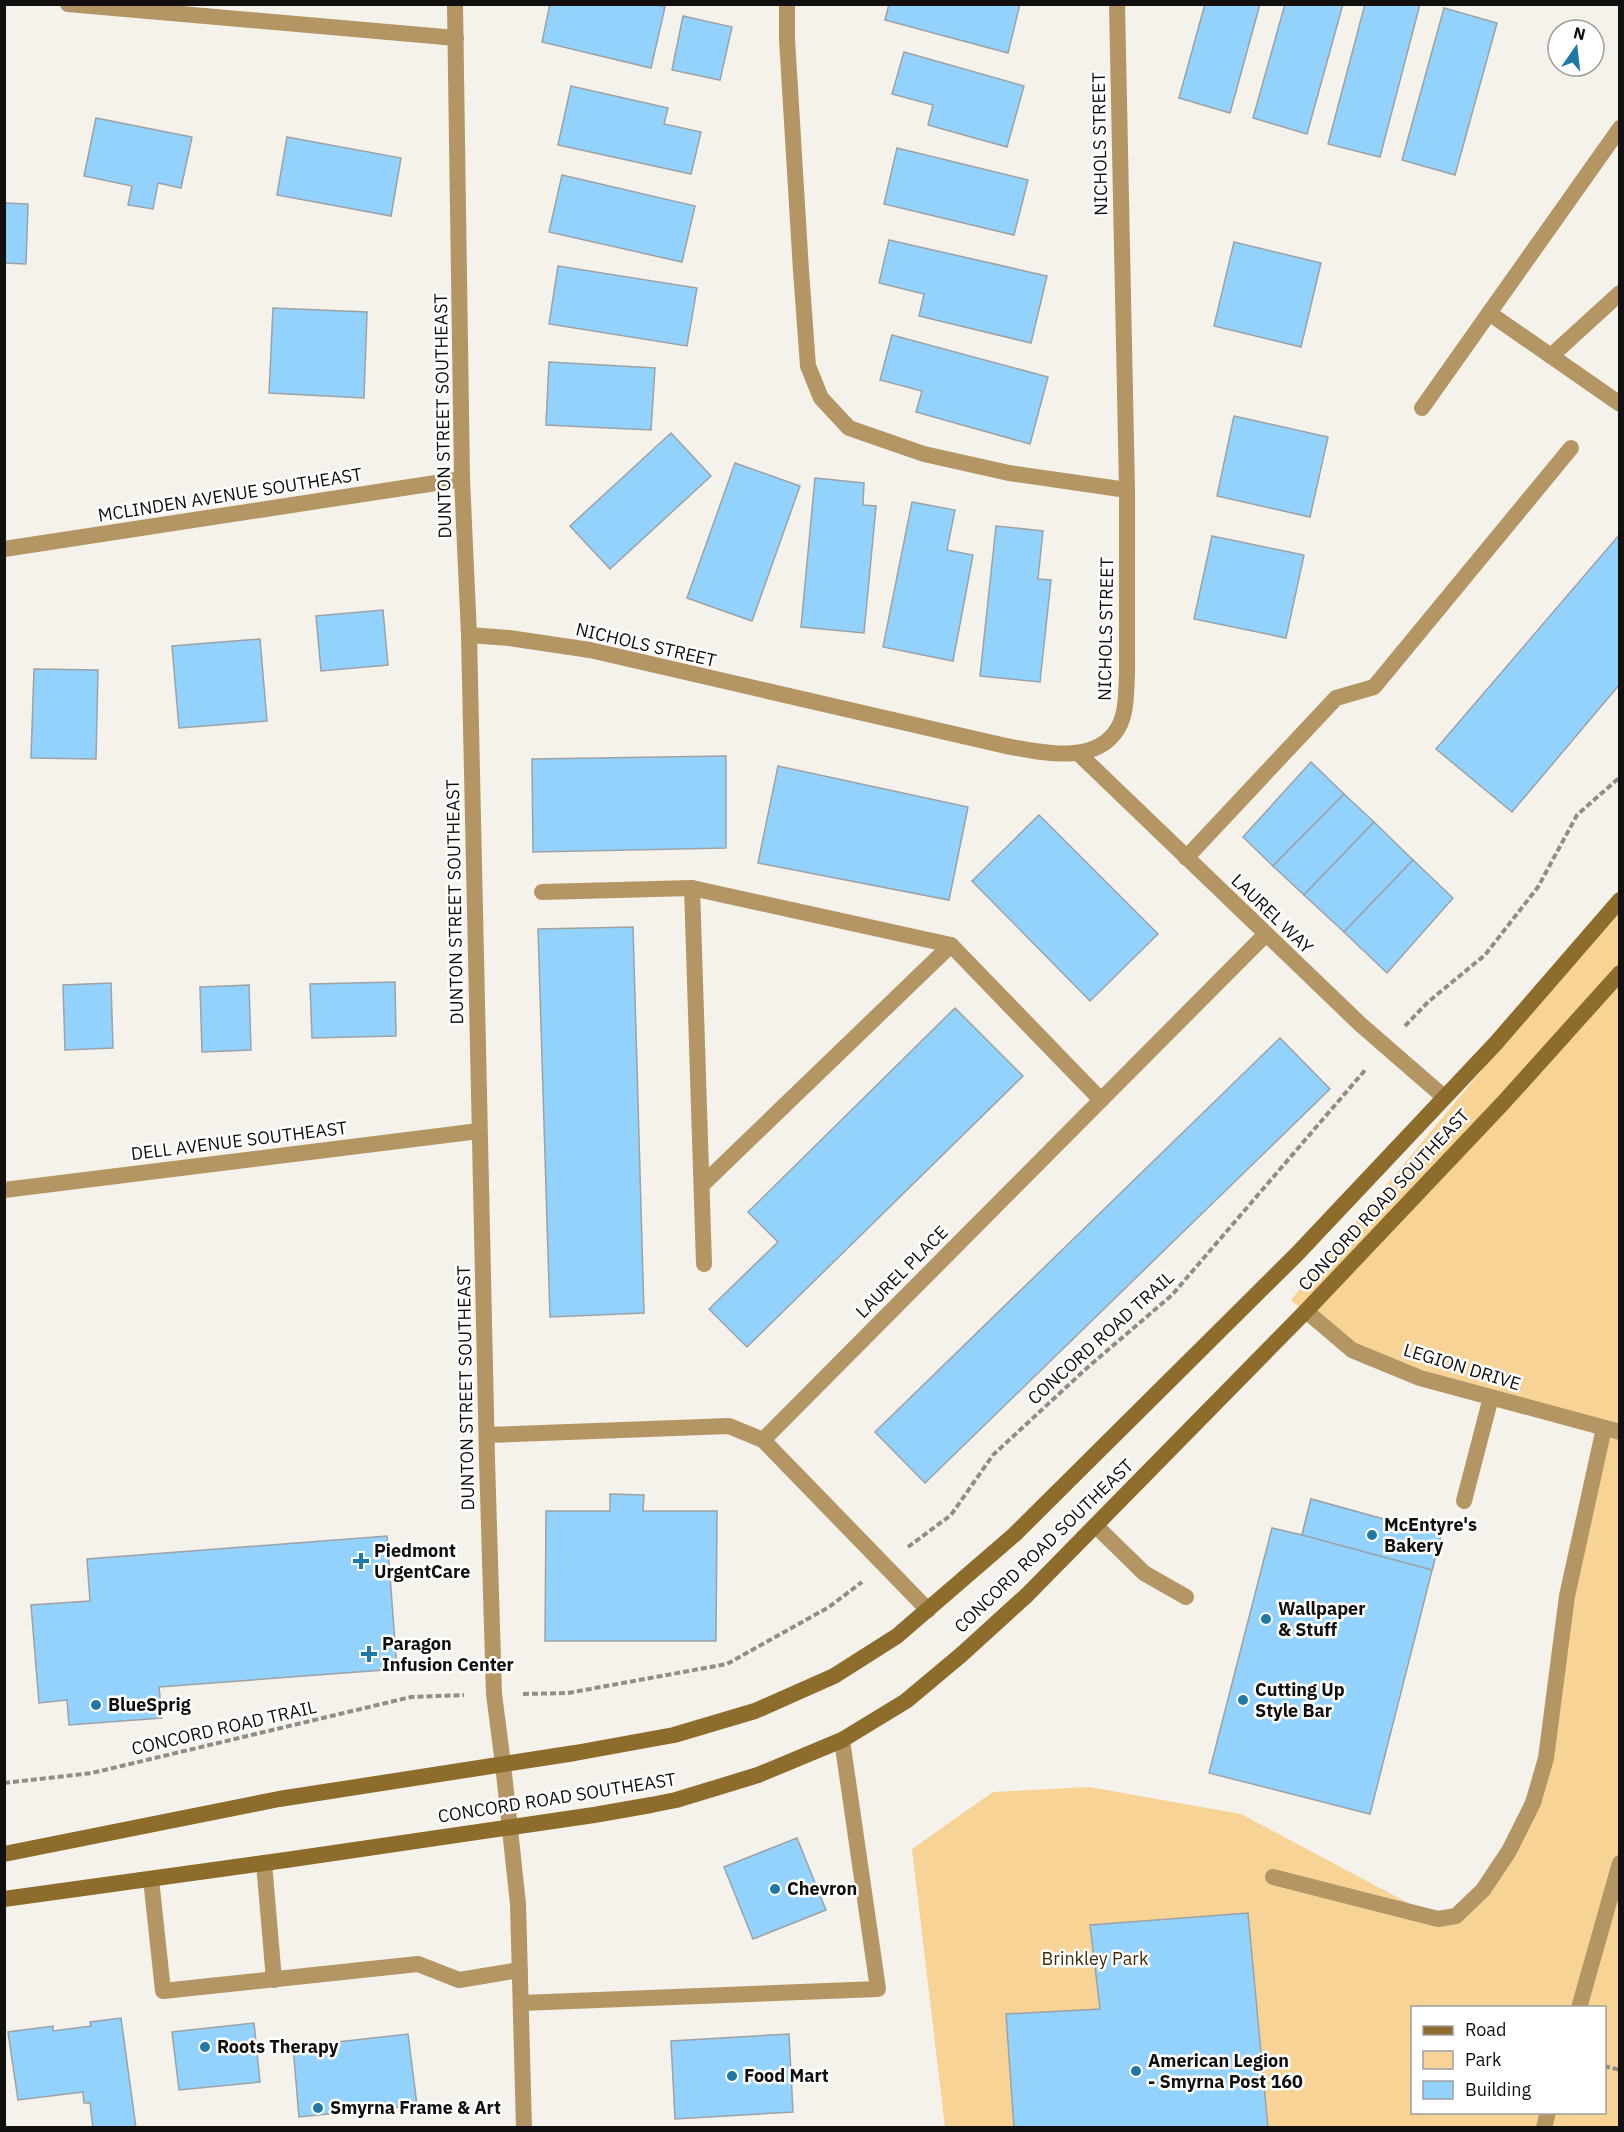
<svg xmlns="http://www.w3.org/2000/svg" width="1624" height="2132" font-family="'IBM Plex Sans',sans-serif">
	<rect width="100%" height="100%" fill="#f5f1eb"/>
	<path fill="#f7d396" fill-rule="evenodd" d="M1619,905v1222h-674l-33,-278 81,-57 96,-5 152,27 197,105 18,-3 77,-113 71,-375 -252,-78 -61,-50zM1412,2008h192v104h-192z"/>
	<g fill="#92d2fd" stroke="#9ca2a6" stroke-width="1.5">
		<polygon points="550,4 655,4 665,7 651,68 542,42"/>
		<polygon points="889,4 1020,4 1008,53 885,20"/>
		<polygon points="1205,4 1260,4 1230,113 1179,98"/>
		<polygon points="1285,4 1343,4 1307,134 1253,118"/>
		<polygon points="1365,4 1420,4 1380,157 1328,144"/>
		<polygon points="1444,8 1497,23 1455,175 1402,160"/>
		<polygon points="683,16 732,27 720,80 672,70"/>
		<polygon points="904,52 1024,86 1007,147 928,125 933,105 892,94"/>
		<polygon points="571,86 668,108 664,124 701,132 691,174 558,145"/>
		<polygon points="96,118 192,137 181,188 158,183 153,209 128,205 132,186 84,176"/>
		<polygon points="287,137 401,158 391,216 277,195"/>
		<polygon points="897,148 1028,180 1014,235 884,204"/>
		<polygon points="562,175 695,206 682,262 549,232"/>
		<polygon points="4,203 28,204 26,264 4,263"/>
		<polygon points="889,240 1047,276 1031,343 919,316 924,294 879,283"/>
		<polygon points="1234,242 1321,263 1301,347 1214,326"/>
		<polygon points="558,266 697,288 687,346 549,324"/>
		<polygon points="273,308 367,312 364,398 269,393"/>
		<polygon points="892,335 1048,377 1030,444 916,412 922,391 880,380"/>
		<polygon points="549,362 655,368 651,430 546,425"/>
		<polygon points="1234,416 1328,437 1310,517 1217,496"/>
		<polygon points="671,433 711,476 610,569 570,526"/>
		<polygon points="735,463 800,486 752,621 687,598"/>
		<polygon points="815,478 864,483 863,505 876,506 864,633 801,627"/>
		<polygon points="912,502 955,510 947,550 973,555 953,661 883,647"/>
		<polygon points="996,526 1043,531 1038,579 1051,580 1040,682 980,676"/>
		<polygon points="1620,534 1620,684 1512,812 1436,749"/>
		<polygon points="1212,536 1304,555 1286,638 1194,619"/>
		<polygon points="383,610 388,665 321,671 316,616"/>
		<polygon points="260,639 267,721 179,728 172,646"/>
		<polygon points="34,669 98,670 96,759 31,758"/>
		<polygon points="726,756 726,848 533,852 532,759"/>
		<polygon points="1311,762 1344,794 1273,866 1243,837"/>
		<polygon points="778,766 968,807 949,900 758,863"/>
		<polygon points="1344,794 1374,822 1304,895 1273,866"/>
		<polygon points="1039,815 1158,934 1090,1001 972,881"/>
		<polygon points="1374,822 1413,860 1344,932 1304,895"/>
		<polygon points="1413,860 1453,898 1387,973 1344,932"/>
		<polygon points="633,927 644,1313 550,1317 538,929"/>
		<polygon points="395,982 396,1036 312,1038 310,984"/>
		<polygon points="111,983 113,1048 65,1050 63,985"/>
		<polygon points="249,985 251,1050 202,1052 200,987"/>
		<polygon points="955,1008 1023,1076 747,1347 709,1309 778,1242 748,1212"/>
		<polygon points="1280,1038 1330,1089 925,1483 875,1432"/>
		<polygon points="610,1494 644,1495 643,1511 717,1511 716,1641 545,1641 546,1511 610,1511"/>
		<polygon points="1311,1499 1441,1535 1370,1814 1209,1773 1272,1528 1302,1535"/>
		<polygon points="1311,1499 1441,1535 1432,1570 1302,1535"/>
		<polygon points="387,1536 397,1669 159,1687 162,1718 69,1725 67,1700 39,1703 31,1605 90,1601 87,1559"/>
		<polygon points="797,1838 826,1910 753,1939 724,1867"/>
		<polygon points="1248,1913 1268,2128 1014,2128 1006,2014 1100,2009 1090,1925"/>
		<polygon points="121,2018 136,2128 93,2128 90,2103 84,2103 83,2092 18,2100 8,2032 53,2026 53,2031 91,2026 90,2022"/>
		<polygon points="254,2023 260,2082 179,2090 172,2032"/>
		<polygon points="408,2034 417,2105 299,2117 293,2047"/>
		<polygon points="789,2034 793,2112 675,2119 671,2041"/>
	</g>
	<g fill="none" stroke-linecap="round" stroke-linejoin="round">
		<g stroke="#918e89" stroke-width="4" stroke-dasharray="6 3" stroke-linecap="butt">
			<polyline points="1405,1026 1428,1002 1485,955 1538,887 1577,815 1620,777"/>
			<polyline points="908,1547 951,1515 993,1455 1088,1367 1172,1295 1366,1069"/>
			<polyline points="523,1694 568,1693 727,1664 829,1607 862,1582"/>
			<polyline points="4,1783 92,1773 411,1697 464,1695"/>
			<polyline points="1604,2066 1620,2070"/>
		</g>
		<g stroke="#b49664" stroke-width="16">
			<polyline points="787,4 787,39 801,271 808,366 821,398 849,428 924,454 1009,473 1127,490"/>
			<polyline points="1489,313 1620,404"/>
			<polyline points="1551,356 1620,293"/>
			<polyline points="1422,408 1620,128"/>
			<polyline points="1186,858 1336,698 1374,687 1571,448"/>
			<polyline points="692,888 704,1264"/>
			<polyline points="542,892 692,888 951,945"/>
			<polyline points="702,1185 951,945 1101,1100"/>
			<polyline points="1464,1501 1491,1397"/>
			<polyline points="1096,1526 1144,1573 1186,1597"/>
			<polyline points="264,1863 274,1980"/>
			<polyline points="1273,1877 1438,1919 1456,1916 1483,1890 1509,1851 1533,1803 1546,1758 1567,1596 1604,1428"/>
			<polyline points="151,1879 163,1991 418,1964 459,1980 520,1970"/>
			<polyline points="521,2003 878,1989 842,1740"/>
			<polyline points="1579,2008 1620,1863"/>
			<polyline points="1544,2128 1548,2112"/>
		</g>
		<g stroke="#b49664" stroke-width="16">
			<polyline points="68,4 456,38"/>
			<polyline points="455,4 462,479 469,635 487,1460 494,1694 503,1764"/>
			<polyline points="4,549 462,479"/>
			<path d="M469,635l40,3 81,12 416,96c34,6 90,20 112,-18 9,-15 8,-37 9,-54v-184l-10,-486"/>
			<polyline points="1078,753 1360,1024 1444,1097"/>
			<polyline points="4,1190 479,1131"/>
			<polyline points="1306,1311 1352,1350 1420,1378 1620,1432"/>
			<polyline points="487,1435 729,1426 763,1440 928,1610"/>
			<polyline points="763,1440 1266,934"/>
		</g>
		<polyline stroke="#b49664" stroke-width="16" points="503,1764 518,1904 524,2128"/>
		<g stroke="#8e6c2b" stroke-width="16">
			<polyline points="4,1854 279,1799 575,1753 674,1735 755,1711 834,1676 897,1636 1014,1535 1297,1254 1496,1043 1620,900"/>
			<polyline points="4,1899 286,1860 594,1815 651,1805 676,1800 758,1775 842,1740 906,1701 961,1655 1027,1595 1306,1311 1503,1103 1620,973"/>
		</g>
	</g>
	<g fill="#2078a7" stroke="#fff" stroke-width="2">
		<circle cx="1372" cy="1535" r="6"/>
		<path d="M358 1552h6v6h6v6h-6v6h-6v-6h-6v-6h6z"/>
		<circle cx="1266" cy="1619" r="6"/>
		<path d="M366 1645h6v6h6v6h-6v6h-6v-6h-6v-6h6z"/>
		<circle cx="1243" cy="1700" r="6"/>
		<circle cx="96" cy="1705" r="6"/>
		<circle cx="775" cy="1889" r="6"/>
		<circle cx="205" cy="2047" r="6"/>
		<circle cx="1136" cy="2071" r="6"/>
		<circle cx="732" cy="2076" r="6"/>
		<circle cx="318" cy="2108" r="6"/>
	</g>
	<g text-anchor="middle" stroke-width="5" stroke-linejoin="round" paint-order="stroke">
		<g font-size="18" fill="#12100e" stroke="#fff">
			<text transform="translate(1100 144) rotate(-91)" y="6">NICHOLS STREET</text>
			<text transform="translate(443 416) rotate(-91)" y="6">DUNTON STREET SOUTHEAST</text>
			<text transform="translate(230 495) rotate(-9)" y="6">MCLINDEN AVENUE SOUTHEAST</text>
			<text transform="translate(1106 629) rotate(-89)" y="6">NICHOLS STREET</text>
			<text transform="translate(646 645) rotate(13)" y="6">NICHOLS STREET</text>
			<text transform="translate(455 902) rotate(-91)" y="6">DUNTON STREET SOUTHEAST</text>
			<text transform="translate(1272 914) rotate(44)" y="6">LAUREL WAY</text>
			<text transform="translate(239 1141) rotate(-7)" y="6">DELL AVENUE SOUTHEAST</text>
			<text transform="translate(1384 1200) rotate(-47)" y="6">CONCORD ROAD SOUTHEAST</text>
			<text transform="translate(902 1272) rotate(-45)" y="6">LAUREL PLACE</text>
			<text transform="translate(1101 1338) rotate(-42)" y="6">CONCORD ROAD TRAIL</text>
			<text transform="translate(1462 1367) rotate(17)" y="6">LEGION DRIVE</text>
			<text transform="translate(466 1388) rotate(-91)" y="6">DUNTON STREET SOUTHEAST</text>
			<text transform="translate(1044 1546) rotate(-44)" y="6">CONCORD ROAD SOUTHEAST</text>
			<text transform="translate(224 1728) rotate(-13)" y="6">CONCORD ROAD TRAIL</text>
			<text transform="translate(557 1798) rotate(-9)" y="6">CONCORD ROAD SOUTHEAST</text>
		</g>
		<g font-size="18" font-weight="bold" fill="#12100e" stroke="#fff" text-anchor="start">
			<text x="1384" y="1531">McEntyre's<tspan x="1384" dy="21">Bakery</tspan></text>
			<text x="374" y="1557">Piedmont<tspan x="374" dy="21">UrgentCare</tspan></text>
			<text x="1278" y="1615">Wallpaper<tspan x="1278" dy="21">&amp; Stuff</tspan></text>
			<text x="382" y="1650">Paragon<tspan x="382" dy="21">Infusion Center</tspan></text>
			<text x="1255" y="1696">Cutting Up<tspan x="1255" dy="21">Style Bar</tspan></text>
			<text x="108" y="1711">BlueSprig</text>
			<text x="787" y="1895">Chevron</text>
			<text x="217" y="2053">Roots Therapy</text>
			<text x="1148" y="2067">American Legion<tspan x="1148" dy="21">- Smyrna Post 160</tspan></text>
			<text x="744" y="2082">Food Mart</text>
			<text x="330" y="2114">Smyrna Frame &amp; Art</text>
		</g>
		<g font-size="18" fill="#402d0a" stroke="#fff">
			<text x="1095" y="1965">Brinkley Park</text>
		</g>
	</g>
	<rect width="1624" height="2132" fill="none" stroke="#12100e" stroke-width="12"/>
	<rect x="1411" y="2006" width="195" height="108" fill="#ffffff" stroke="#a09f9f" stroke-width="1.5"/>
	<rect x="1423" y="2026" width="30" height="9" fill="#8e6c2b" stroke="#a09f9f" stroke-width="1.5"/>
	<text x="1465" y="2036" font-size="18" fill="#12100e">Road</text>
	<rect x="1423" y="2051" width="30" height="18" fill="#f7d396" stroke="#a09f9f" stroke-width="1.5"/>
	<text x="1465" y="2066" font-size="18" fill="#12100e">Park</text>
	<rect x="1423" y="2081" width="30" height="18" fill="#92d2fd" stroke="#a09f9f" stroke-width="1.5"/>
	<text x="1465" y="2096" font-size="18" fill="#12100e">Building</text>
	<g transform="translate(1576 48) rotate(14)"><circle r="28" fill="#ffffff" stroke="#a09f9f" stroke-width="1.5"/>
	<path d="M0-4.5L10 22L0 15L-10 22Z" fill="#2078a7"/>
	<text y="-9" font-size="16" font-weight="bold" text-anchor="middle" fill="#12100e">N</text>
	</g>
</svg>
